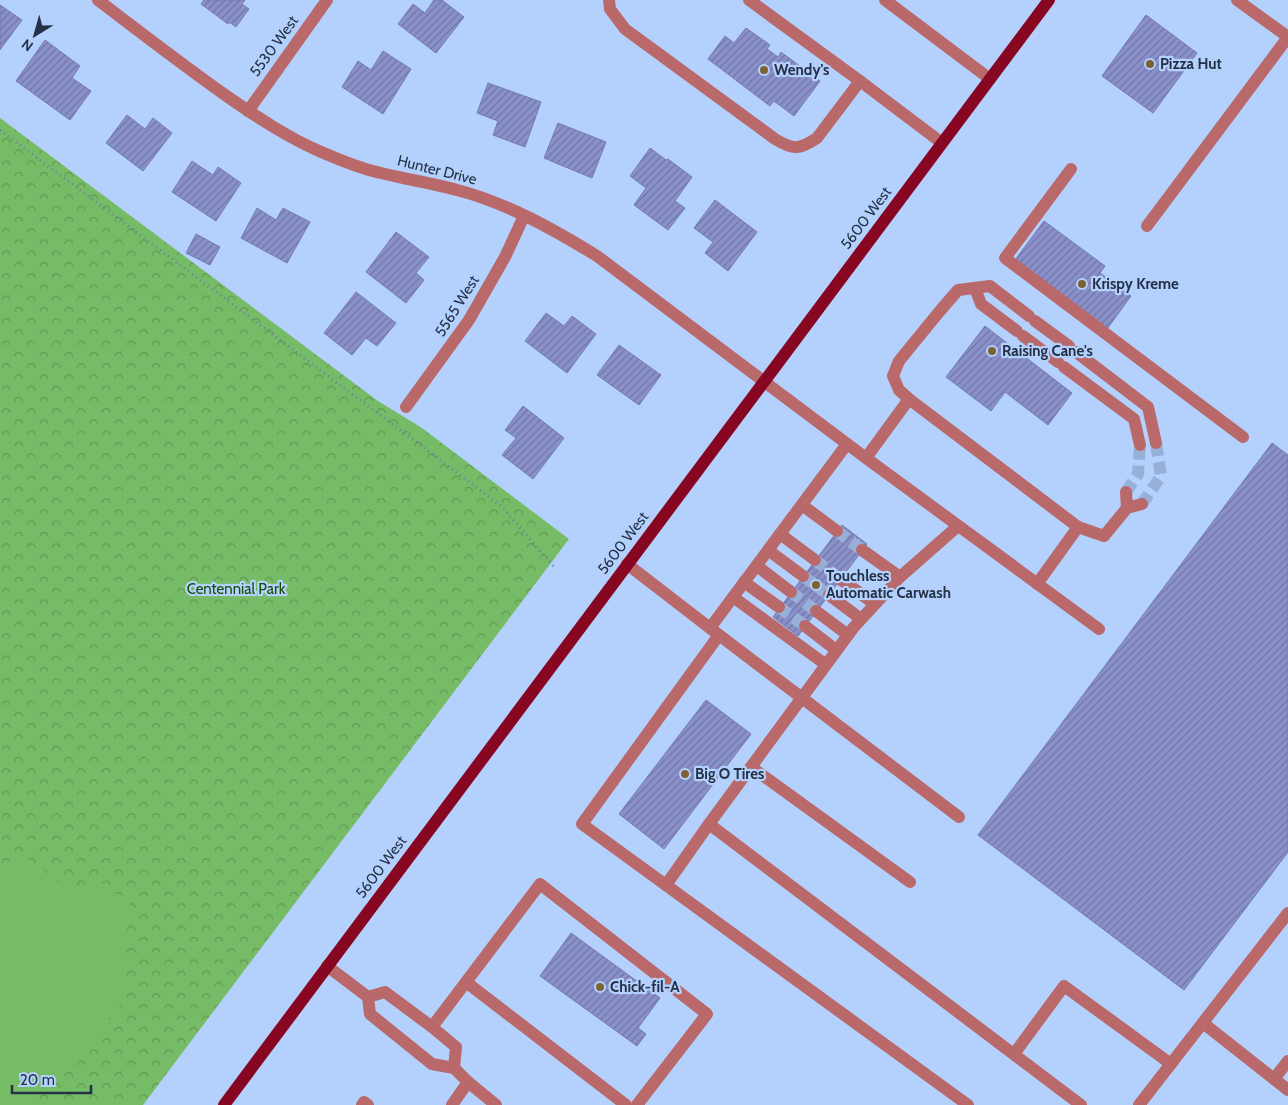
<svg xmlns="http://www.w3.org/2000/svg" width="1288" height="1105" font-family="Cabin,sans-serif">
	<defs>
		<pattern id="park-crowns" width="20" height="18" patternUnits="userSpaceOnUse" patternTransform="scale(1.25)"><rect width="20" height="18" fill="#76bb66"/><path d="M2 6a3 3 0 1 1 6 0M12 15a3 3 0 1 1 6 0" fill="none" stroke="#619956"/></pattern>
		<pattern id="building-hatch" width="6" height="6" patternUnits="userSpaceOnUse" patternTransform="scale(1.25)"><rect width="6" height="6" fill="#8a90ca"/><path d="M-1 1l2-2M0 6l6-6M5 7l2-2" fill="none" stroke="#7176a6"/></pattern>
	</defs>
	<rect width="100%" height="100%" fill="#b4d0fc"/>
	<polygon fill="url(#park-crowns)" points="0,118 378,401 422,428 569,539 143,1105 0,1105"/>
	<polygon fill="#76bb66" points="31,860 66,888 102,883 129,904 122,1002 69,1067 59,1070 31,1105 0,1105 0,863"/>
	<g fill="url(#building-hatch)" stroke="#767bb3">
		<polygon points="204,0 245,0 242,4 249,9 236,27 229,22 228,24 201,4"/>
		<polygon points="434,0 442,0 464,17 436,53 398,24 413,4 425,13"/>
		<polygon points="0,5 22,20 0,50"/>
		<polygon points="1146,15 1197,53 1153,113 1102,76"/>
		<polygon points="746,28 770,45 767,49 778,57 781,52 820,81 794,116 774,101 770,106 708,59 725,36 734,43"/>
		<polygon points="45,40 80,66 72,78 91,91 70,120 16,81"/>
		<polygon points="383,51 411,69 383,114 342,87 358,61 371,70"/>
		<polygon points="488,83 541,102 525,147 493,135 498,121 477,113"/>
		<polygon points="127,115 145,129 153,118 172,133 143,171 106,143"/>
		<polygon points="558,123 606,142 592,178 544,158"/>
		<polygon points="650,148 666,160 668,159 692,177 675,201 685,208 668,230 634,205 646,188 630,176"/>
		<polygon points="192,161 213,175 218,167 241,183 216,221 172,192"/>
		<polygon points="715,200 757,232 728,271 705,253 713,242 694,228"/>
		<polygon points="257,208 276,220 283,208 310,222 287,263 241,238"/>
		<polygon points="1044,221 1105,266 1100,273 1131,296 1107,329 1015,260"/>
		<polygon points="396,232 429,257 416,273 424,280 406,303 366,272"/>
		<polygon points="196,234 220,247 210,265 186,253"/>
		<polygon points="356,292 396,323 377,346 366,338 352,355 324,333"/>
		<polygon points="546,313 564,326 572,316 596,334 567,373 525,341"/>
		<polygon points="985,326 1072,393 1048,425 1005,392 991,411 946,377"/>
		<polygon points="619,345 661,375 639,405 597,375"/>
		<polygon points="523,406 564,438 533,479 502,455 516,438 505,430"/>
		<polygon points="1272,443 1288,455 1288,852 1184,990 978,835"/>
		<polygon points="842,525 867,544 798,636 773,617"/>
		<polygon points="706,700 751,734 664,849 619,814"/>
		<polygon points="571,933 660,998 638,1028 646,1034 637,1046 540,976"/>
	</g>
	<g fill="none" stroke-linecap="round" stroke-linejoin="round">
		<g stroke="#97b0d8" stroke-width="12" stroke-dasharray="12 6" stroke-linecap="butt">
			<polyline points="1126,492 1138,474 1140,445"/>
			<polyline points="1142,504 1161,476 1156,443"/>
			<polyline points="837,531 862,550"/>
			<polyline points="815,560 840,579"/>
			<polyline points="803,576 829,595"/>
			<polyline points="791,592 816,611"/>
			<polyline points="779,607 805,626"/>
		</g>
		<polyline stroke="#6b80a1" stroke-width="3" stroke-dasharray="1 4" stroke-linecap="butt" points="0,130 500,505 556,569"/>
		<g stroke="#b9696a" stroke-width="12">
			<path d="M98,0c43,33 86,66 130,97 29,20 59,40 91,54 16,7 33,14 50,19 29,8 59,12 88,20 50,13 96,39 140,66l269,202 233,171"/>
			<path d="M609,0l1,9 15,20 150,110c18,11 24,11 42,-1l43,-57"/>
			<polyline points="749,0 860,81 942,143"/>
			<polyline points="885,0 990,79"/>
			<polyline points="1237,0 1288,37"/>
			<polyline points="248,111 327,0"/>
			<polyline points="1071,169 1005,258 1243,437"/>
			<polyline points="1147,226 1288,37"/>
			<polyline points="975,288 981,304 1017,331"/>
			<polyline points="1035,321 1069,346"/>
			<polyline points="1023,336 1058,362"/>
			<polyline points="1076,352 1148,407 1156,443"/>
			<polyline points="1064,367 1134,419 1140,445"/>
			<polyline points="909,399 899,390 893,376 899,361 939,312 958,290 990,286 1029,316"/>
			<polyline points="406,407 469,320 505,257 524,216"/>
			<polyline points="866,458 909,399 1078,527 1037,584"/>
			<polyline points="1126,492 1127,508"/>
			<polyline points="802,505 837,531"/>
			<polyline points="1078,527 1104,536 1127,508 1142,504"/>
			<polyline points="780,534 815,560"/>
			<polyline points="768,550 803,576"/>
			<polyline points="862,550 900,577"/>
			<polyline points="627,564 719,635 582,824 968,1105"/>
			<polyline points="757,566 791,592"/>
			<polyline points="840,579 875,604"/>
			<polyline points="744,582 779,607"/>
			<polyline points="829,595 861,619"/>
			<polyline points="733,597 825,664"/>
			<polyline points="816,611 848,635"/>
			<polyline points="805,626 836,650"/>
			<polyline points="710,628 847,444"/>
			<polyline points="719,635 959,817"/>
			<polyline points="751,767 910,882"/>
			<polyline points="709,824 1081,1105"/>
			<polyline points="666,885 709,824 854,627 900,577 958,526"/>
			<polyline points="327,966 368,997 370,1014 432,1064 454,1068 468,1082 496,1105"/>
			<polyline points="466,982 626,1105"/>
			<polyline points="368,997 385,992 432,1027 456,1047 454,1068"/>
			<polyline points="1203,1023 1288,1090"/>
			<polyline points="432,1027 540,884 707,1014 637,1105"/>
			<polyline points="1014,1054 1064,986 1171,1064"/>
			<polyline points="1274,1079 1288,1061"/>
			<polyline points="362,1105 364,1102 368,1105"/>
			<polyline points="452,1105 468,1082"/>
			<polyline points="1139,1105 1288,913"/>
		</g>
		<polyline stroke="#870722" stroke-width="12" points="224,1105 1049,0"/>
	</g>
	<g fill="#7c6133" stroke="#b4d0fc" stroke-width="2">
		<circle cx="1150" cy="64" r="5"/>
		<circle cx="764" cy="70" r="5"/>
		<circle cx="1082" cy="284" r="5"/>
		<circle cx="992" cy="351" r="5"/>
		<circle cx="816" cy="585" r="5"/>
		<circle cx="685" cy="774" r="5"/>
		<circle cx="600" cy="987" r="5"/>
	</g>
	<g text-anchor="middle" stroke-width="4.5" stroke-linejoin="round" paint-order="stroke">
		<g font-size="15" fill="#243147" stroke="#b4d0fc">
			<text transform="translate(274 46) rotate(-54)" y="5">5530 West</text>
			<text transform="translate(437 170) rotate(14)" y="5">Hunter Drive</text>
			<text transform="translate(866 218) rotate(-53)" y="5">5600 West</text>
			<text transform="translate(457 306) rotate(-58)" y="5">5565 West</text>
			<text transform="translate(623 543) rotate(-53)" y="5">5600 West</text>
			<text transform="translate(381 867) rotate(-53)" y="5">5600 West</text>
		</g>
		<g font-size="15" font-weight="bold" fill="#243147" stroke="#b4d0fc" text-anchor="start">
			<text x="1160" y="69">Pizza Hut</text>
			<text x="774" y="75">Wendy's</text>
			<text x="1092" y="289">Krispy Kreme</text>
			<text x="1002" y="356">Raising Cane's</text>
			<text x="826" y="581">Touchless<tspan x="826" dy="17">Automatic Carwash</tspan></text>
			<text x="695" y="779">Big O Tires</text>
			<text x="610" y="992">Chick-fil-A</text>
		</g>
		<g font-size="15" fill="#134d00" stroke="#b4d0fc">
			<text x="236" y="594">Centennial Park</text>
		</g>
	</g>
	<g transform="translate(35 35) rotate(217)" stroke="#b4d0fc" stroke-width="4" paint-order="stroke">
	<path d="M0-4L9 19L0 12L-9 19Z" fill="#243147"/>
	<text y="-8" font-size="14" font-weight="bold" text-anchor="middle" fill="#243147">N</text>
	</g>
	<path d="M12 1085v8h79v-8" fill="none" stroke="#243147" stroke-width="2.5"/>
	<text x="20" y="1085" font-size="15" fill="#243147" stroke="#b4d0fc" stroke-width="4" paint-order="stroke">20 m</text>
</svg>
